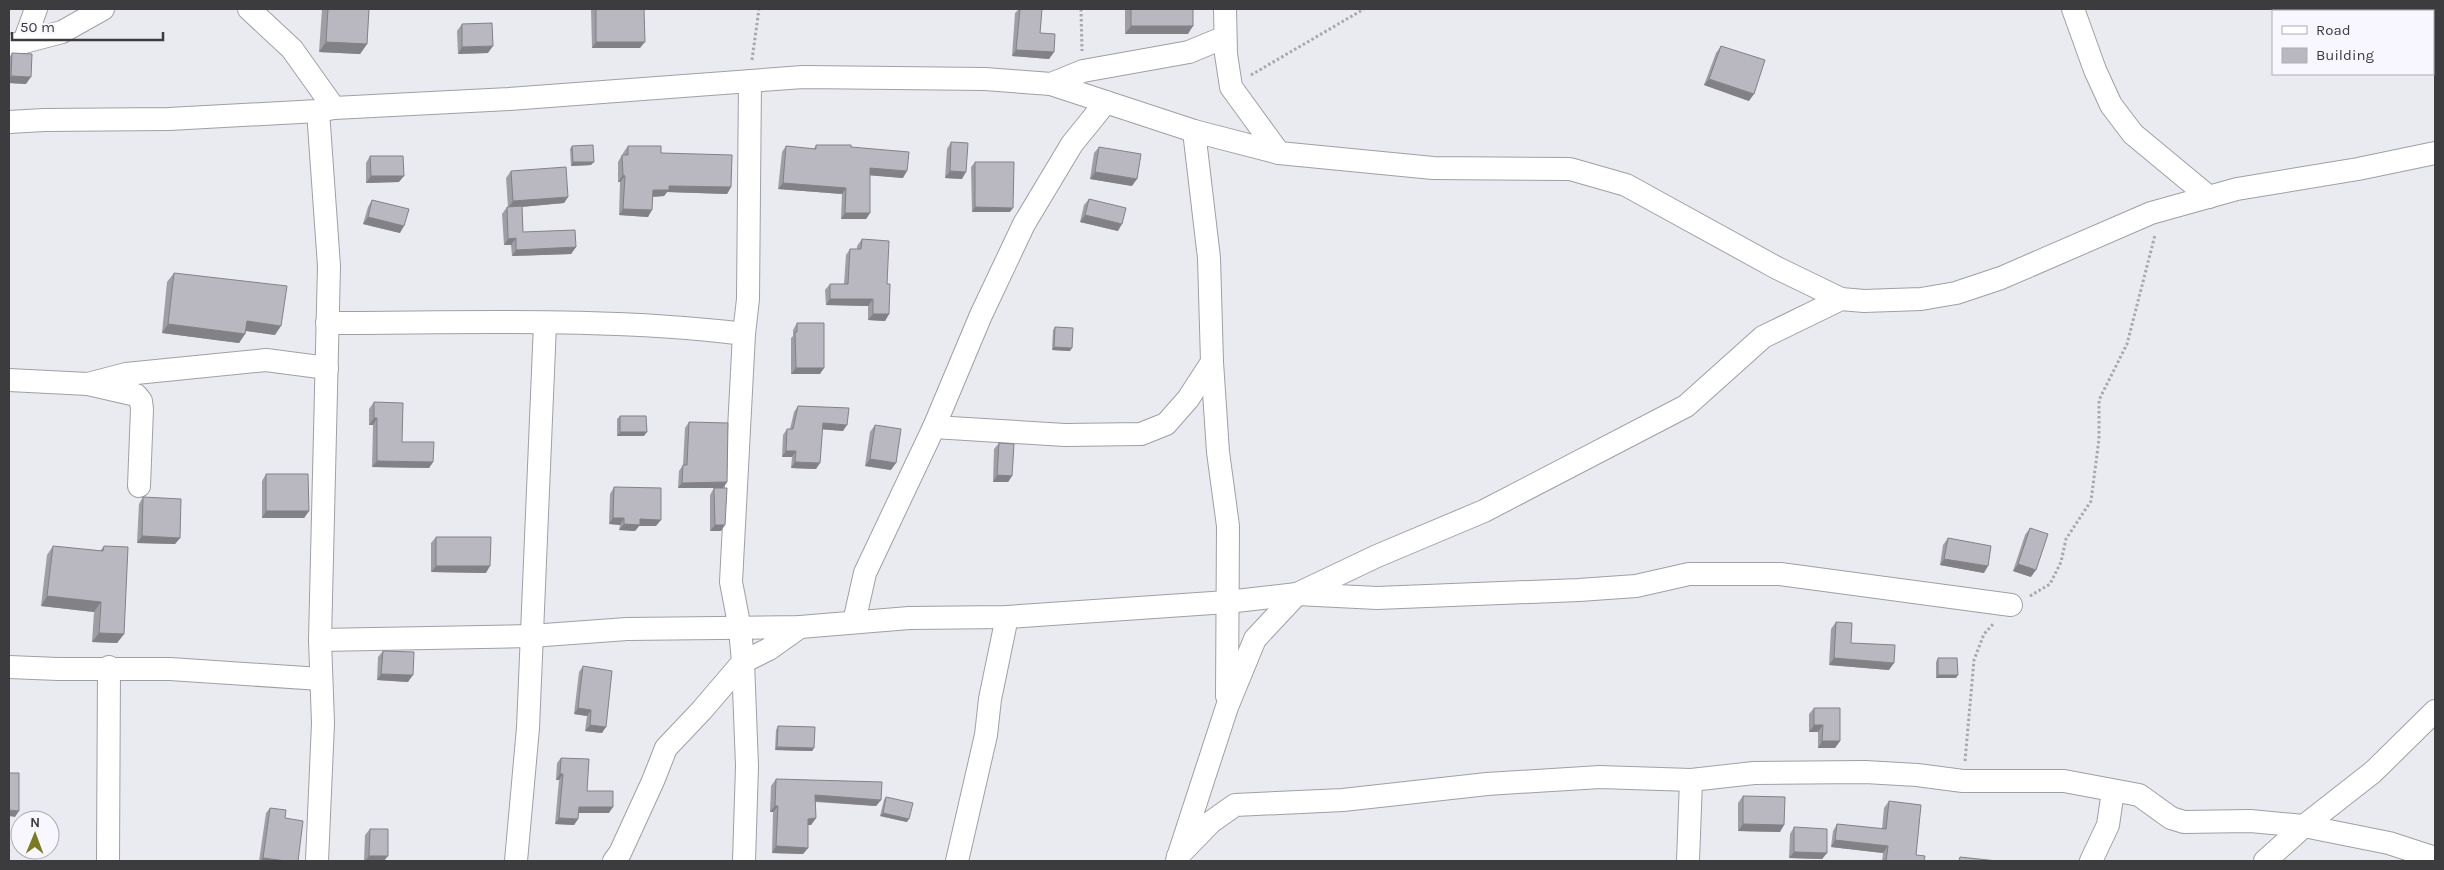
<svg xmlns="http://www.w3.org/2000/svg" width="2444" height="870" font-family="Karla,sans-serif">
	<rect width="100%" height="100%" fill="#eaeaf1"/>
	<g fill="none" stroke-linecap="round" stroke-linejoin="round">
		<defs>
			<g id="minor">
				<polyline points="249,9 292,49 334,108"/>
				<polyline points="1225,9 1226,54 1231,87 1279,153"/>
				<polyline points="2073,9 2095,70 2111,105 2133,134 2209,197"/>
				<polyline points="2433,16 2435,19"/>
				<polyline points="24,42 36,9"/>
				<polyline points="9,46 62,32 103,9"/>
				<polyline points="1051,84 1083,71 1189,52 1225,37"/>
				<polyline points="9,122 44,120 169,119 318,111 334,108 509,99 803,77 985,79 1051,84 1194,131 1279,153 1433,168 1570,169 1626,185 1777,268 1841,299 1864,301 1921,299 1956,293 2001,278 2151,213 2237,189 2358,169 2435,153"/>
				<path d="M327,323c139,0 279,-6 417,11l-13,248 9,47 3,33 4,104 -3,95"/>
				<polyline points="744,334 748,299 750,81"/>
				<polyline points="1212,362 1218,452 1228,526 1227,696"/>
				<polyline points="9,380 88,384 136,395 141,401 142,409 139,486"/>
				<polyline points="88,384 126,374 266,360 327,368"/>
				<polyline points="934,427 1065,435 1141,434 1166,424 1188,399 1212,362 1209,258 1194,131"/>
				<polyline points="854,622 865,573 934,427 981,315 1024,224 1072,144 1106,102"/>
				<polyline points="320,640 531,636 627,629 800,627 909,618 1007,617 1227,602 1297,594 1377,598 1579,590 1636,586 1689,574 1780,574 2011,605"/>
				<polyline points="9,667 58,669 170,669 320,679"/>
				<polyline points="1180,851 1227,707 1255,639 1297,594 1377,556 1484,511 1686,406 1763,337 1841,299"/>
				<polyline points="108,861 109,667"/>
				<polyline points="317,861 323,723 320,640 329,266 318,111"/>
				<polyline points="516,861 528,728 545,324"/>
				<polyline points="614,861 620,853 653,781 666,748 702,710 743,662 769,649 800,627"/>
				<polyline points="957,861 986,735 990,699 1007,617"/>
				<polyline points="1177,861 1178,856 1211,822 1235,805 1343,800 1487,784 1600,777 1691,780 1754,773 1865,772 1917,775 1963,781 2064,781 2139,795 2171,818 2184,822 2250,821 2304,826 2389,843 2435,858"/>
				<polyline points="1688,861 1691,780"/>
				<polyline points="2091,861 2108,825 2113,791"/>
				<polyline points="2265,861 2304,826 2373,772 2435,711"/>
			</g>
		</defs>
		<use href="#minor" stroke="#9f9fa6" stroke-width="24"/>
		<g stroke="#a7a7ac" stroke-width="3" stroke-dasharray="2.5 2.5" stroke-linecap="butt">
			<polyline points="1081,9 1082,51"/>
			<polyline points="752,60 759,9"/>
			<polyline points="1251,75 1364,9"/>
			<polyline points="2030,596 2050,584 2061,562 2066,539 2091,501 2099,439 2099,400 2127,344 2155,235"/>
			<polyline points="1965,761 1974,660 1984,634 1994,623"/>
		</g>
		<use href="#minor" stroke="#fff" stroke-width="22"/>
	</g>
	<g fill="#9f9ea5">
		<polygon points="322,9 369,9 367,44 360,54 319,52"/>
		<polygon points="591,9 644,9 640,48 592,48"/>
		<polygon points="1019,9 1042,9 1040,33 1054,52 1049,59 1012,56 1015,13"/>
		<polygon points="1125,9 1193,9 1188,34 1125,34"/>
		<polygon points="462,24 488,53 458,54 457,31"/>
		<polygon points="1721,46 1749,101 1704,85 1716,53"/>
		<polygon points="12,53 26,84 9,83 9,58"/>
		<polygon points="951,142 962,179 945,178 947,149"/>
		<polygon points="816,145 851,147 903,178 870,175 870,213 866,219 841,219 842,194 778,189 782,152 786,146 814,149"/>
		<polygon points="572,146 591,165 571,166 570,149"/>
		<polygon points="628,146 661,153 731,187 727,194 667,192 664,196 653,197 648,217 619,215 620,182 618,182 618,162 622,155 623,155 623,153"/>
		<polygon points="1099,147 1132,186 1090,179 1094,153"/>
		<polygon points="370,156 399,182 366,183 366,163"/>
		<polygon points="975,162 1010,212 972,212 971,167"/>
		<polygon points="511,171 568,197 564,203 522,207 523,232 576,247 571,254 512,256 511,245 504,245 502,214 507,207 508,207 506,178"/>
		<polygon points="1089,199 1118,231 1080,222 1084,205"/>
		<polygon points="372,200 400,233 363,224 368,207"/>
		<polygon points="862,239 887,284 889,314 885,321 868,320 868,306 826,305 825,290 830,284 844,284 846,255 850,249 857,249 857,246"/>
		<polygon points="174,273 275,335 246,331 245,334 239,343 162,333 167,282"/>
		<polygon points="797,323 820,374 791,374 791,338 793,336 793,330"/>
		<polygon points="1055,327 1070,351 1052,350 1053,330"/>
		<polygon points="374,402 402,442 433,462 429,468 372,467 373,425 369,425 369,409"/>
		<polygon points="798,406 843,431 822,429 816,469 791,468 792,457 782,457 783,435 787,429 790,429 794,412"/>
		<polygon points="620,416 644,436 617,436 617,419"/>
		<polygon points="689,422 727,482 723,488 678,488 679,471 683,465 685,428"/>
		<polygon points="875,425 891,470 865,466 870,432"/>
		<polygon points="999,443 1012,476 1008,482 993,482 994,449"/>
		<polygon points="266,474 309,511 304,518 262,518 262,481"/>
		<polygon points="614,487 656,526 639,526 635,531 619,530 620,525 609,524 610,494"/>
		<polygon points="714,488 721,531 710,531 710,495"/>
		<polygon points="143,497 180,538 175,544 137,543 139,504"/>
		<polygon points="2030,528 2031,577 2013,571 2025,535"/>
		<polygon points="436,537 486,573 431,572 431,543"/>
		<polygon points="1948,538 1984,573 1940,565 1943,545"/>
		<polygon points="53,546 100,551 104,546 124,634 117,643 92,642 94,612 41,606 47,555"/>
		<polygon points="1836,622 1851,643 1889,670 1829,665 1831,629"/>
		<polygon points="383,651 408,682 377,680 378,657"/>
		<polygon points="1938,658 1956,678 1936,678 1936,662"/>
		<polygon points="583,666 602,733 585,731 587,716 574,714 579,672"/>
		<polygon points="1814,708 1840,741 1835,748 1818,748 1818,732 1809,732 1809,714"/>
		<polygon points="778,726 814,748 812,751 775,750 776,730"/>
		<polygon points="561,758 587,791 609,813 578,813 578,819 574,825 555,824 559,780 556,780 557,763"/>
		<polygon points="776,779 881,800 876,806 815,802 816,818 811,825 808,825 808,848 803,854 772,853 773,812 770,812 771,786"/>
		<polygon points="1743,796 1780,832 1738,831 1738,803"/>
		<polygon points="886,797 907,822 880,816 884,800"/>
		<polygon points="1889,801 1916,855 1924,861 1882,861 1883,853 1831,847 1833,831 1837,824 1882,829 1884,808"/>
		<polygon points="270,808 298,861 259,861 266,813"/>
		<polygon points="1794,827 1827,853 1822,859 1789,858 1790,834"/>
		<polygon points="370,829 384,861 364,861 365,835"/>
	</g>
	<g fill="#828186">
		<polygon points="1131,26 1193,26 1188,34 1125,34"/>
		<polygon points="326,42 367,44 360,54 319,52"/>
		<polygon points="596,42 645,42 640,48 592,48"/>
		<polygon points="493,46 488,53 458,54 462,47"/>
		<polygon points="1016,50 1054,52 1049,59 1012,56"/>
		<polygon points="11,76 31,77 26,84 9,83 9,79"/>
		<polygon points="1709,79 1754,94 1749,101 1704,85"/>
		<polygon points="573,162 594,162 591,165 571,166"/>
		<polygon points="870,168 907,171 903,178 865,175"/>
		<polygon points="950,171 966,172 962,179 945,178"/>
		<polygon points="1095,172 1137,179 1132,186 1090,179"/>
		<polygon points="623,175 625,176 620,182 618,182"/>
		<polygon points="371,176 404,176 399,182 366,183"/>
		<polygon points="783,183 846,188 842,194 778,189"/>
		<polygon points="669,186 731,187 727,194 667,192 664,196 648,197 653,190"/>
		<polygon points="568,197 564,203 508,208 513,201"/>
		<polygon points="975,207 1013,208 1010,212 972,212"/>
		<polygon points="623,209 652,210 648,217 619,215"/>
		<polygon points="845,213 870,213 866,219 841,219"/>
		<polygon points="1085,215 1122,224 1118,231 1080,222"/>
		<polygon points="368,217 404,226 400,233 363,224"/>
		<polygon points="516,238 511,245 504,245 508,239"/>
		<polygon points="576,247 571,254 512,256 516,250"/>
		<polygon points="830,299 873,299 868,306 826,305"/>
		<polygon points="873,314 889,314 885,321 868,320"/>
		<polygon points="247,321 281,326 275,335 240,330"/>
		<polygon points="168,324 245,334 239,343 162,333"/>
		<polygon points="1054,347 1072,348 1070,351 1052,350"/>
		<polygon points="796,368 824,368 820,374 791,374"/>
		<polygon points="374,418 377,418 373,425 369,425"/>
		<polygon points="823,423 847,425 843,431 818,429"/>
		<polygon points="620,432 647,432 644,436 617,436"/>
		<polygon points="786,451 796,451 792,457 782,457"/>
		<polygon points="870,459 896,463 891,470 865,466"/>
		<polygon points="377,461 433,462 429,468 372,467"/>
		<polygon points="795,462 820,463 816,469 791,468"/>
		<polygon points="997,475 1012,476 1008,482 993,482"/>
		<polygon points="727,482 723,488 678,488 682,483"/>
		<polygon points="266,511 309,511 304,518 262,518"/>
		<polygon points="613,518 624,518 620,525 609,524"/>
		<polygon points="640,519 661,520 656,526 639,526 635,531 619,530 624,524"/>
		<polygon points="715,525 725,525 721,531 710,531"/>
		<polygon points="142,536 180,538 175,544 137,543"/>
		<polygon points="1944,559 1988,566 1984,573 1940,565"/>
		<polygon points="2018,564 2036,570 2031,577 2013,571"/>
		<polygon points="436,566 490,566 486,573 431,572"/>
		<polygon points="47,596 101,602 94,612 41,606"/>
		<polygon points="99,633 124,634 117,643 92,642"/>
		<polygon points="1834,658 1894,663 1889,670 1829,665"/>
		<polygon points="381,674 413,675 408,682 377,680"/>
		<polygon points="1938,675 1958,675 1956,678 1936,678"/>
		<polygon points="578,708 591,710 587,716 574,714"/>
		<polygon points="590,725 606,727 602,733 585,731"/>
		<polygon points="1814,725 1823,725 1818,732 1809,732"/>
		<polygon points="1822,741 1840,741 1835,748 1818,748"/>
		<polygon points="777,747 814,748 812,751 775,750"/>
		<polygon points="560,774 563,774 559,780 556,780"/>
		<polygon points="815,795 881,800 876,806 811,801"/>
		<polygon points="775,806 778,806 773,812 770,812"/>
		<polygon points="579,807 613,807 609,813 575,813"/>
		<polygon points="9,810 19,811 15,817 9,816"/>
		<polygon points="883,813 909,819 907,822 880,816"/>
		<polygon points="559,818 578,819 574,825 555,824"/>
		<polygon points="816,818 811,825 804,825 808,819"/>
		<polygon points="1743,824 1784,825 1780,832 1738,831"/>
		<polygon points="1835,840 1888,846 1883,853 1831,847"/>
		<polygon points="776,846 808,848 803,854 772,853"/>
		<polygon points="1794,852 1827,853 1822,859 1789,858"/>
		<polygon points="369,856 388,856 384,861 365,861"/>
		<polygon points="263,858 286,861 261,861"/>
	</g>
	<g fill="#b9b8c0" stroke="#828186">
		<polygon points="328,9 369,9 367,44 326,42"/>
		<polygon points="596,9 644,9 645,42 596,42"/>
		<polygon points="1020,9 1042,9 1040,33 1055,34 1054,52 1016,50"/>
		<rect x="1131" y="9" width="62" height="17"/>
		<polygon points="492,23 493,46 462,47 462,24"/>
		<polygon points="1721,46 1765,60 1754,94 1709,79"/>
		<polygon points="12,53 32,54 31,77 11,76"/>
		<polygon points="951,142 968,143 966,172 950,171"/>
		<polygon points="593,145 594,162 573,162 572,146"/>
		<polygon points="816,145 851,145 851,147 909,152 907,171 870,168 870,213 845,213 846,188 783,183 786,146 816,149"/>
		<polygon points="628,146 661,146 661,153 732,155 731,187 669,186 669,190 653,190 652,210 623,209 625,176 623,175 622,155 628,155"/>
		<polygon points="1099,147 1141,154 1137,179 1095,172"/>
		<polygon points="370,156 403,156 404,176 371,176"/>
		<polygon points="975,162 1014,162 1013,208 975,207"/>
		<polygon points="566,167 568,197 513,201 511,171"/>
		<polygon points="1089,199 1126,208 1122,224 1085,215"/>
		<polygon points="372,200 409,209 404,226 368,217"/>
		<polygon points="522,206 523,232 575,230 576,247 516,250 516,238 508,239 507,207"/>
		<polygon points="862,239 889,241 887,284 890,284 889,314 873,314 873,299 830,299 830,284 848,284 850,249 861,249"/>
		<polygon points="174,273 287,286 281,326 247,321 245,334 168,324"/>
		<polygon points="797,323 824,323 824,368 796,368 795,332 797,332"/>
		<polygon points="1055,327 1073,328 1072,348 1054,347"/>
		<polygon points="374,402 403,403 402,442 434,442 433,462 377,461 377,418 374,418"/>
		<polygon points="798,406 849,408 847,425 823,423 820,463 795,462 796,451 786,451 787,429 793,429"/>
		<polygon points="620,416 646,416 647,432 620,432"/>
		<polygon points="689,422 728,423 727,482 682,483 683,465 687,465"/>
		<polygon points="875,425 901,429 896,463 870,459"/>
		<polygon points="999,443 1014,444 1012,476 997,475"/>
		<polygon points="266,474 308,474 309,511 266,511"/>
		<polygon points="614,487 661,488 661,520 640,519 640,525 624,524 624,518 613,518"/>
		<polygon points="714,488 727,488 725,525 715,525"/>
		<polygon points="143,497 181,499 180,538 142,536"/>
		<polygon points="2030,528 2048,534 2036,570 2018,564"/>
		<polygon points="436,537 491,537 490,566 436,566"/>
		<polygon points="1948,538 1991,546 1988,566 1944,559"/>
		<polygon points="53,546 103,551 104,546 128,547 124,634 99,633 101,602 47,596"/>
		<polygon points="1836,622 1852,623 1851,643 1895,645 1894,663 1834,658"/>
		<polygon points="383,651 414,652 413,675 381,674"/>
		<polygon points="1938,658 1957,658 1958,675 1938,675"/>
		<polygon points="583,666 612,671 606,727 590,725 591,710 578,708"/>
		<polygon points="1814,708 1840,708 1840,741 1822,741 1823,725 1814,725"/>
		<polygon points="778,726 815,727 814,748 777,747"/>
		<polygon points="561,758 589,759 587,791 613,791 613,807 579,807 578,819 559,818 563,774 560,774"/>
		<polygon points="9,773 19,773 19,811 9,810"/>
		<polygon points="776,779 882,782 881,800 815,795 816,818 808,819 808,848 776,846 778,806 775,806"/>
		<polygon points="1743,796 1785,797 1784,825 1743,824"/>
		<polygon points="886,797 913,803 909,819 883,813"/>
		<polygon points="1889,801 1921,805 1916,855 1925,856 1924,861 1886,861 1888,846 1835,840 1837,824 1886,829"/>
		<polygon points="270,808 286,810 285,818 303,821 298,861 286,861 263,858"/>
		<polygon points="1794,827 1827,829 1827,853 1794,852"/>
		<polygon points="370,829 388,829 388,856 369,856"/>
		<polygon points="1960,857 1997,861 1959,861"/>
	</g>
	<rect width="2444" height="870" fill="none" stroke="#3c3c3f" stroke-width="20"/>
	<rect x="2272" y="10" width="162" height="65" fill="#f8f7ff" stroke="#adacb2"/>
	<rect x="2282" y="26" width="25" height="8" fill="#ffffff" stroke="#adacb2"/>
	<text x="2316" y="35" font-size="15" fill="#3c3c3f">Road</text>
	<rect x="2282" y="48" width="25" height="15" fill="#b9b8c0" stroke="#adacb2"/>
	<text x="2316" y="60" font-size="15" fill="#3c3c3f">Building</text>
	<g transform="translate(35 835) rotate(1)"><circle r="24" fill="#f8f7ff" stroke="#adacb2"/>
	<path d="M0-4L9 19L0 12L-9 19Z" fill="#797a21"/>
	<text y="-8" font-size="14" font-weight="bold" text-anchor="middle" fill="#3c3c3f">N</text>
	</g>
	<path d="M12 32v8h151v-8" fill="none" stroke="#3c3c3f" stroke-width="2.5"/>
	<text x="20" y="32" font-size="15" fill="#3c3c3f" stroke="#f8f7ff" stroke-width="4" paint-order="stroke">50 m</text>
</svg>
